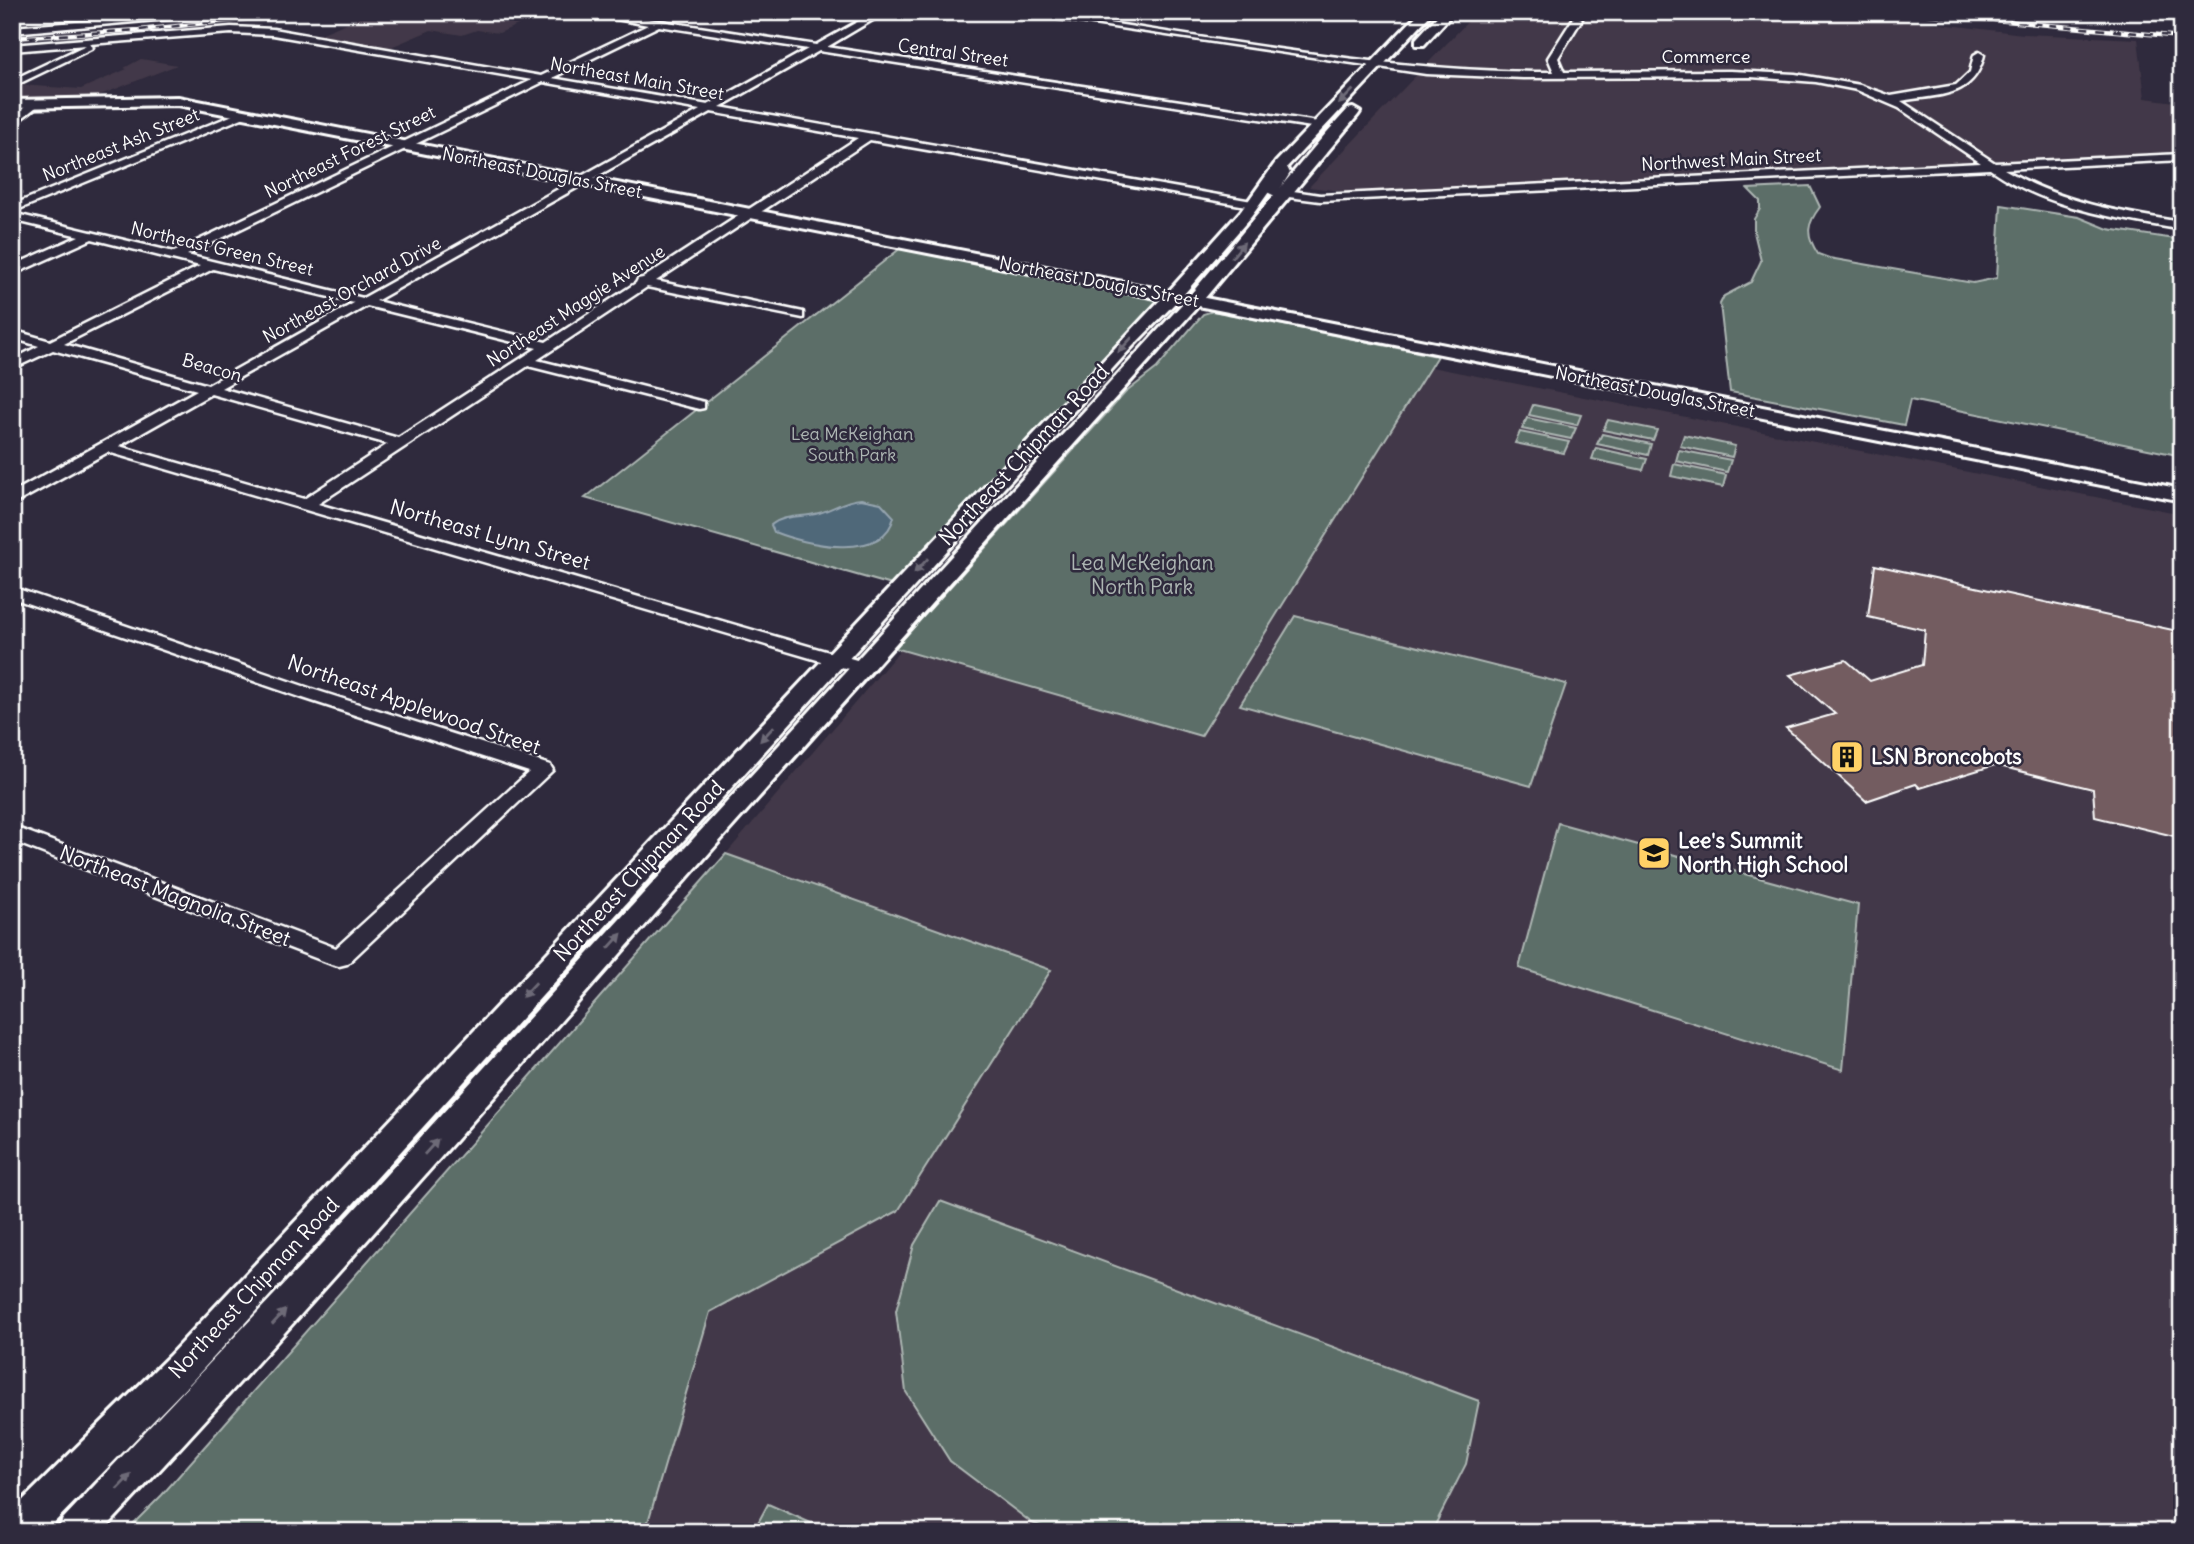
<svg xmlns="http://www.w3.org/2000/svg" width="2194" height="1544" font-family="Delius,sans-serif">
	<rect width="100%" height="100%" fill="#2f2a3d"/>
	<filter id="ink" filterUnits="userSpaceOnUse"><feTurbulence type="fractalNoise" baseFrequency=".0143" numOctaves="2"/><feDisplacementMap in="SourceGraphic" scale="14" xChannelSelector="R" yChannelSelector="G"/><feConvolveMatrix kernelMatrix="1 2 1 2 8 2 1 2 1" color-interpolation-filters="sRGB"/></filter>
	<g filter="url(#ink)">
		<g fill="#433948">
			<polygon points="373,12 548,12 499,33 477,30 462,35 431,30 384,50 313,37"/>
			<polygon points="1477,12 1841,12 2023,34 2138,39 2145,98 2182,103 2182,158 1373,195 1309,187"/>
			<polygon points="141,59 177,65 90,99 12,102 12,87 18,85 81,89 127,69 124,68"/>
			<polygon points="1431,367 2182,514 2182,1532 645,1532 710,1312 898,1211 1051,971 726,854 901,649 1201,735"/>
		</g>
		<g fill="#5b6e67" stroke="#adb6b3" stroke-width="2">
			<path d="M1810,186l10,21c-13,17 -15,27 -2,47l11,4 144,25 24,-5 4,-73 78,12 29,12 74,11v216l-272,-56 -6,25 -174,-33 -10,-88 4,-8 27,-14 10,-21 -7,-29v-13l6,-10v-8l-12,-12z"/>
			<polygon points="902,247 1158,300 892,585 585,498"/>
			<polygon points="1213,311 1437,356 1201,736 895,648 1125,393 1157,368 1203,314"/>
			<polygon points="1533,405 1534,405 1581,415 1577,425 1529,415"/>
			<polygon points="1527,418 1576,428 1571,439 1522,429"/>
			<polygon points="1608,420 1657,430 1653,440 1603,430"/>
			<polygon points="1520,432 1569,442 1564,453 1515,443"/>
			<polygon points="1602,434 1651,444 1648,455 1597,444"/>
			<polygon points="1684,435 1735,446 1732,457 1680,446"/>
			<polygon points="1596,448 1647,459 1643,470 1592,459"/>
			<polygon points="1679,450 1731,460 1727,472 1676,461"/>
			<polygon points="1674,464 1726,475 1723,487 1671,476"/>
			<polygon points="1295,616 1566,684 1531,786 1240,705"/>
			<polygon points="1558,823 1858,905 1843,1070 1519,968"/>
			<polygon points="726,854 1051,970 898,1211 710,1312 645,1532 125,1532 162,1495"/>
			<polygon points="940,1201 1479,1401 1466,1464 1433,1529 1429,1532 1057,1532 1032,1523 950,1461 906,1392 896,1311 914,1245"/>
			<polygon points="768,1504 831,1532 753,1532"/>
		</g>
		<path fill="#4f6779" stroke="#95a4af" stroke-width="2" d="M861,499l20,4 13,14c-11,46 -90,27 -120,15l-3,-7c14,-11 31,-7 48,-12 14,-4 26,-13 42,-14z"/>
		<polygon fill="#735c61" stroke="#fff" stroke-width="2" points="1875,565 2182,632 2182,838 2095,817 2093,789 1995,765 1920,788 1916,784 1866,801 1786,728 1835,714 1790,675 1846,660 1870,681 1922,665 1925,630 1868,617"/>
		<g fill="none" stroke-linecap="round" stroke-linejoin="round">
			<defs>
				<g id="minor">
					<polygon points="203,12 245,12 12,33 12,27"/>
					<path d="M580,12h23l213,33 59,-33h11l-59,35 491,75 5,3 -5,3 -499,-77 -99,56 532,94 6,3 -6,3 -382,-67 -214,141 147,31v6l-156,-31 -110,73 167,42v6l-5,1 -171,-43 -210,138 549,159 3,4 -3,4h-12l-747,-219 -96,53v-12l185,-103 -144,-40 -41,19v-9l27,-14 -27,-8v-8l38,11 150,-75 -108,-27 -80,36v-9l67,-30 -67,-16v-7l162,39 358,-172 -259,-45 -42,-2 -142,11 4,3 -2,2 -79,38v-7l74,-35 -74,6v-6l219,-18 42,2 268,47 107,-51zM659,26l149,23 -100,56 -156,-27zM543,82l157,28 -337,188 -176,-43zM711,112l147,26 -215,140 -5,1 -2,4 -90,59 -170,-41zM213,269l141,34 -146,82 -144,-41zM367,306l170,42 -139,90 -177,-50zM211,394l177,50 -84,55 -185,-53z"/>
					<path d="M1013,12h25c171,25 343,60 516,60l-6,-14 26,-41 3,-1 5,3 -24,39 6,14 166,-1 65,3 65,11 31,11 65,-11 14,-13 4,-17 5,-3 5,3c-10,44 -46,39 -83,46l94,62 187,-9v6l-178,9c55,33 115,43 178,53v8c-67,-12 -135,-21 -192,-61l-670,32 -47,-6 -6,-3 11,-19 -3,-8 6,-3 4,1 5,10 -10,16 40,6 661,-32 -82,-55 -42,-18 -41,-8 -65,-5 -228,1 -97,-4z"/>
					<polygon points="31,102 40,104 12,126 12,118"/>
					<polygon points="243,111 248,114 247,116 12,212 12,205"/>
					<polygon points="12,587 315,690 550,765 553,770 347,964 339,966 331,964 12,841 12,826 336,948 529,772 303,698 12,598"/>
				</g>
				<g id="major">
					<path d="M1420,12h13l-147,156 -35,49 -67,77 6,1 137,-163 21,-23 5,-1 7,4 -2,3 -153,183 977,191v12l-984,-195c-179,199 -357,398 -534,598 -186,211 -370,422 -562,628h-45l6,-13 292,-310 828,-906 -7,-1 -43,44 -940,1034 -148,152h-33v-21l157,-155 992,-1057 -983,-194 -166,3v-8l166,-3 991,194 72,-80 35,-49z"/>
					<polygon points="1441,12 1454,12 1424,45 1416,45 1416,39"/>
				</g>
			</defs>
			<use href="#minor" stroke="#fff" stroke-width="5"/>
			<use href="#major" stroke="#fff" stroke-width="6"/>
			<use href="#minor" fill="#2f2a3d" fill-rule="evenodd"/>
			<use href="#major" fill="#2f2a3d" fill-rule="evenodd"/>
			<defs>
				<g id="rail">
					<polyline points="1906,12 2182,37"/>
					<polyline points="12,38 139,30 313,12"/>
				</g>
			</defs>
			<use href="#rail" stroke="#fff" stroke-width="4.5"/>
			<use href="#rail" stroke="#2f2a3d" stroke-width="2.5" stroke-dasharray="8" stroke-linecap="butt"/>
		</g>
		<defs><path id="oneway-solid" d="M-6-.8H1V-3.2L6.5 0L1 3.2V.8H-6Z" transform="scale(1.75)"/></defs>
		<g fill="#6d6a77">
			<use href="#oneway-solid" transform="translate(1346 97) rotate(135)"/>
			<use href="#oneway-solid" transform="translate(1238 250) rotate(-51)"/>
			<use href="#oneway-solid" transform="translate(1125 345) rotate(133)"/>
			<use href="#oneway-solid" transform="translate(921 566) rotate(133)"/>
			<use href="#oneway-solid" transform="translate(767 734) rotate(133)"/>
			<use href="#oneway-solid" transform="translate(615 941) rotate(-48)"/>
			<use href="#oneway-solid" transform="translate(529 990) rotate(133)"/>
			<use href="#oneway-solid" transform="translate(431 1147) rotate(-48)"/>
			<use href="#oneway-solid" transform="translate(279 1317) rotate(-48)"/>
			<use href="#oneway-solid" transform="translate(124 1482) rotate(-46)"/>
		</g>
	</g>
	<defs>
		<symbol id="building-square" viewBox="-11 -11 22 22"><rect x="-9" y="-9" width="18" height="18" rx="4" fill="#ffd166" stroke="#2f2a3d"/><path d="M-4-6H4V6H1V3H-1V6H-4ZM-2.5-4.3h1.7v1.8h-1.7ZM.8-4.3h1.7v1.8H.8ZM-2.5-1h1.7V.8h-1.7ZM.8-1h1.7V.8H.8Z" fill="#111"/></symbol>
		<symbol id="school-square" viewBox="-11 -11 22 22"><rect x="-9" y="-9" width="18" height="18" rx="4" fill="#ffd166" stroke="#2f2a3d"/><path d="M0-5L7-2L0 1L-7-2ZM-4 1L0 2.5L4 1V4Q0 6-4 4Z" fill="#111"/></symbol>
	</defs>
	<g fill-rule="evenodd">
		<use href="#building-square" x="1828" y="738" width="38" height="38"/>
		<use href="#school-square" x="1635" y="834" width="38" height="38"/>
	</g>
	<g text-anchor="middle" stroke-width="5" stroke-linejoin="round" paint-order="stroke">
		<g font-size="18" fill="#fff" stroke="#2f2a3d">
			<text transform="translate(953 53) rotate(8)" y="6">Central Street</text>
			<text x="1706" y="63">Commerce</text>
			<text transform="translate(637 79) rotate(10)" y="6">Northeast Main Street</text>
			<text transform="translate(121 145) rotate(-22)" y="6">Northeast Ash Street</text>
			<text transform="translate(350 152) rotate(-26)" y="6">Northeast Forest Street</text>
			<text transform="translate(1731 160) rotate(-3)" y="6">Northwest Main Street</text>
			<text transform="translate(542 173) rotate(11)" y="6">Northeast Douglas Street</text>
			<text transform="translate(222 249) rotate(13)" y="6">Northeast Green Street</text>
			<text transform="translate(1099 282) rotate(11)" y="6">Northeast Douglas Street</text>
			<text transform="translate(352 290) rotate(-29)" y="6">Northeast Orchard Drive</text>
			<text transform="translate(576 306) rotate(-33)" y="6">Northeast Maggie Avenue</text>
			<text transform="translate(212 368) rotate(16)" y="6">Beacon</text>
			<text transform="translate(1655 392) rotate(11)" y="6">Northeast Douglas Street</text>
		</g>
		<g font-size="18" fill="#adb6b3" stroke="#2f2a3d">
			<text x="852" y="440">Lea McKeighan<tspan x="852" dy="21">South Park</tspan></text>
		</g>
		<g font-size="21" fill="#fff" stroke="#2f2a3d">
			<text transform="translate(1024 455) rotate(-47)" y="7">Northeast Chipman Road</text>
			<text transform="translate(490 535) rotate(16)" y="7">Northeast Lynn Street</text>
			<text transform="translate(414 705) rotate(19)" y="7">Northeast Applewood Street</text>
			<text transform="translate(639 871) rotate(-47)" y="7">Northeast Chipman Road</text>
			<text transform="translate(175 896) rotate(21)" y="7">Northeast Magnolia Street</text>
			<text transform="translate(254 1288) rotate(-47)" y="7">Northeast Chipman Road</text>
		</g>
		<g font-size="21" fill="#adb6b3" stroke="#2f2a3d">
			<text x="1142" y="570">Lea McKeighan<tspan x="1142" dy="24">North Park</tspan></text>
		</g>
		<g font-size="21" font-weight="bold" fill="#fff" stroke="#2f2a3d" text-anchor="start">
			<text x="1871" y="764">LSN Broncobots</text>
			<text x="1678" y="848">Lee's Summit<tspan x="1678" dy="24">North High School</tspan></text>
		</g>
	</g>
	<rect width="2194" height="1544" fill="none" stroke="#2f2a3d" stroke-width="42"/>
	<rect x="21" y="21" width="2152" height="1502" fill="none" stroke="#fff" stroke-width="2.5" filter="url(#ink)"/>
</svg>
